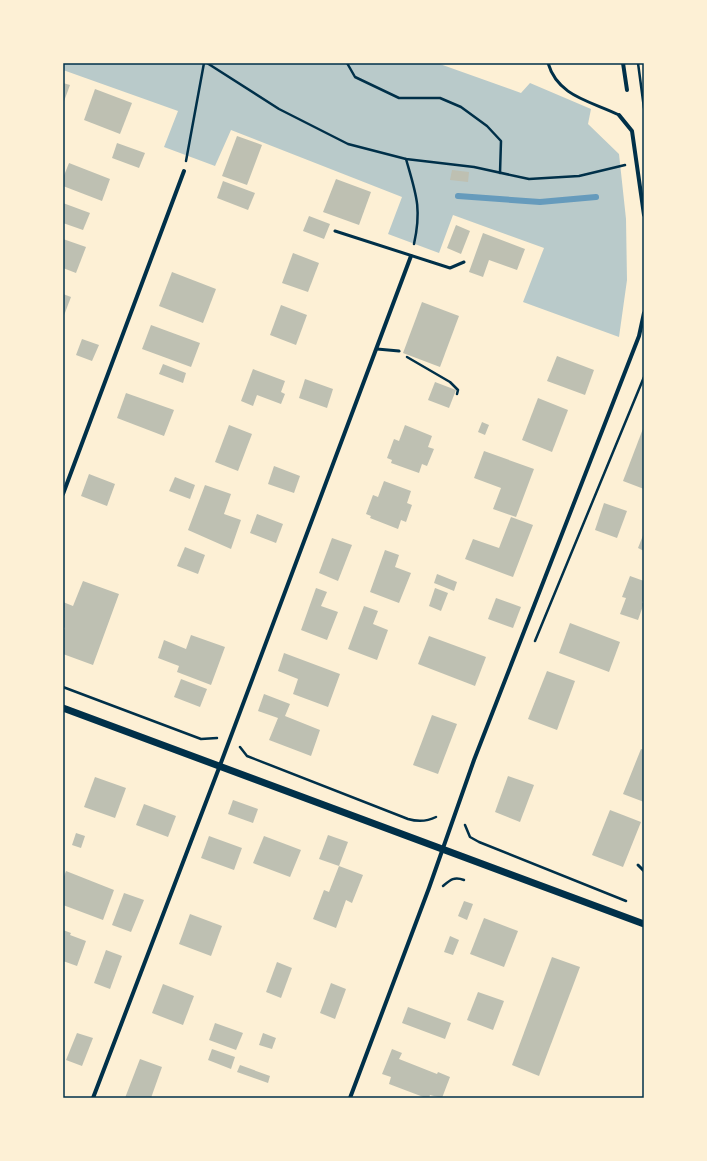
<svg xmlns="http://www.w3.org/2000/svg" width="707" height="1161" font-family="'Noto Sans',sans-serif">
	<rect width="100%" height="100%" fill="#fdf0d5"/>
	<polygon fill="#b9caca" points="63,63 437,63 521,93 530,83 591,109 588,124 619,154 626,219 627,280 619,337 523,302 544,248 453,215 439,253 388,234 402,197 231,130 215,166 164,147 178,111 63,70"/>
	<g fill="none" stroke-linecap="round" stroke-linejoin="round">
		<polyline stroke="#669bbc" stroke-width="6" points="458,196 540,202 596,197"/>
	</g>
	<g fill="#bec0b2">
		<polygon points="63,83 70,85 63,104"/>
		<polygon points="95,89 132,103 120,134 84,120"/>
		<polygon points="237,136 262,145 247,185 222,176"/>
		<polygon points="117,143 145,153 139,168 112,158"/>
		<polygon points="69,163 110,179 102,201 63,186 63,178"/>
		<polygon points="452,170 469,172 468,182 450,180"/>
		<polygon points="336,179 371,192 359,225 323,212"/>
		<polygon points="223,181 255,193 248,210 217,198"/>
		<polygon points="63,203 90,213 83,230 63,223"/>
		<polygon points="309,216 330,224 324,239 303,231"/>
		<polygon points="456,225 470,231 461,254 447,248"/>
		<polygon points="483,233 525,249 517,270 489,260 483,277 469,272"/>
		<polygon points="63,239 86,247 76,273 63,268"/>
		<polygon points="293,253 319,263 308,292 282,283"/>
		<polygon points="172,272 216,289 203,323 159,306"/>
		<polygon points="63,294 71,297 63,318"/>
		<polygon points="422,302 459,316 440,367 403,353"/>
		<polygon points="281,305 307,315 296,345 270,335"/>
		<polygon points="151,325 200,343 191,367 142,349"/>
		<polygon points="82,339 99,345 92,361 76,355"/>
		<polygon points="557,356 594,370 585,395 547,381"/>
		<polygon points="163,364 186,373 183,383 159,374"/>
		<polygon points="253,369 285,381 281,392 285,394 281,404 257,395 253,406 241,401"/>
		<polygon points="305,379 333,389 327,408 299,398"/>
		<polygon points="435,382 456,390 449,408 428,400"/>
		<polygon points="126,393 174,410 164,436 117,418"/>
		<polygon points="538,398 568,410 552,452 522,440"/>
		<polygon points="482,422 489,425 485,435 478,432"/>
		<polygon points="229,425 252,434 238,471 215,462"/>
		<polygon points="405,425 432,436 428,447 434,449 427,466 422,464 419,473 391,463 392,460 387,458 394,439 399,441"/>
		<polygon points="644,426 644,489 623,481"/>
		<polygon points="484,451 534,469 516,517 493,509 501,488 474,478"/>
		<polygon points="274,466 300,476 294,493 268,484"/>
		<polygon points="89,474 115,484 107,506 81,496"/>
		<polygon points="175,477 195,485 190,499 169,491"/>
		<polygon points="384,481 411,491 407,503 412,505 406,522 401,520 398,529 370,518 371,516 366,514 373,495 378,497"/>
		<polygon points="205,485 231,494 224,514 241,520 231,549 188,530"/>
		<polygon points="604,503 627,511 617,538 595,530"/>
		<polygon points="257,514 283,524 276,543 250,533"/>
		<polygon points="511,517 533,525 513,577 465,559 473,539 499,548"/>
		<polygon points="644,533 644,551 638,548"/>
		<polygon points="332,538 352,545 338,581 319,573"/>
		<polygon points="185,547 205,555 198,574 177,566"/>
		<polygon points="385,550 399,555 395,567 411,573 399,603 370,592"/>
		<polygon points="437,574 457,582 454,591 434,583"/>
		<polygon points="630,576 644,581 644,597 642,603 644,603 638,620 620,614 626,598 622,597"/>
		<polygon points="83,581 119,594 93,665 63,654 63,633 65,628 63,627 63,602 73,606"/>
		<polygon points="316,588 327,592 321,606 338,612 327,640 301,630"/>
		<polygon points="435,588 448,593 441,611 429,606"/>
		<polygon points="496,598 521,607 513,628 488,619"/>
		<polygon points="364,606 378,611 373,624 388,630 377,660 348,649"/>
		<polygon points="570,623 620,642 609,672 559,653"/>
		<polygon points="191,635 225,647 211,685 177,672 179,666 158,658 164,640 186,649"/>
		<polygon points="429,636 486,657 475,686 418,664"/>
		<polygon points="284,653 340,674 328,707 293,694 298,679 278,671"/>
		<polygon points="547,671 575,681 557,730 528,719"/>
		<polygon points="181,679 207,689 200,707 174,697"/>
		<polygon points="264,694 290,704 285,716 320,730 311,756 269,740 278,718 258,711"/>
		<polygon points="432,715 457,724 438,774 413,765"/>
		<polygon points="641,749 644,750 644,802 623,794"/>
		<polygon points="508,776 534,785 520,822 495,812"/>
		<polygon points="95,777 126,788 115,818 84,807"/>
		<polygon points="233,800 258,809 253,823 228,814"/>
		<polygon points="144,804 176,816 168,837 136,825"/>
		<polygon points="610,810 641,822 623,867 592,855"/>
		<polygon points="76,833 85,836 81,848 72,845"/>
		<polygon points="328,835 348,842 339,866 319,859"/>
		<polygon points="209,836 242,848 234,870 201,858"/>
		<polygon points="264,836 301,850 290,877 253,863"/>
		<polygon points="339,866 363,875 352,903 346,900 336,928 313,919 324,890 329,892"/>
		<polygon points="66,871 114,890 103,920 63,905 63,879"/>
		<polygon points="124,893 144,900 131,932 112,925"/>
		<polygon points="464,901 473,904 467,920 458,916"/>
		<polygon points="190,914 222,926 211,956 179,944"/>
		<polygon points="484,918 518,931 504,967 470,954"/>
		<polygon points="63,930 71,933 70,935 86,941 77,966 63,961"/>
		<polygon points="450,936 459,940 453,955 444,952"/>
		<polygon points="106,950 122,956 110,989 94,983"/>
		<polygon points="552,957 580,967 539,1076 512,1065"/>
		<polygon points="277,962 292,968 281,998 266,992"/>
		<polygon points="331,983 346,989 335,1019 320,1013"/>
		<polygon points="163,984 194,996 183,1025 152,1013"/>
		<polygon points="478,992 504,1001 493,1030 467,1020"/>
		<polygon points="408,1007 451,1023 445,1039 402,1023"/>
		<polygon points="215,1023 243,1033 236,1050 209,1040"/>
		<polygon points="77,1033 93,1038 82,1066 66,1060"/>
		<polygon points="263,1033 276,1038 272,1049 259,1045"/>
		<polygon points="212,1049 235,1057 231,1069 208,1060"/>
		<polygon points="392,1049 402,1053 399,1059 437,1074 438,1072 450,1077 442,1098 430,1095 429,1098 426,1098 389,1084 391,1077 382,1074"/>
		<polygon points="140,1059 162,1067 151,1098 125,1098"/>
		<polygon points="240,1065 270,1076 268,1083 237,1072"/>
	</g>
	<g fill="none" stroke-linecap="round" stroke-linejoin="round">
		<g stroke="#003049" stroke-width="2.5">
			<polyline points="207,63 279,109 348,144 406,159 474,167 529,179 579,176 625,165"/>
			<polyline points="347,63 355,77 399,98 440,98 461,107 487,126 501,141 500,173"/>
			<polyline points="638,63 644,108"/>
			<path d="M406,159c10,35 16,49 8,85"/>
			<polyline points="186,161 204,63"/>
			<polyline points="407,357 450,382 458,390 457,394"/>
			<polyline points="535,641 644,377"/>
			<polyline points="63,687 201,739 217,738"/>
			<path d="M240,747l7,9 161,63c10,3 18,3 28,-2"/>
			<polyline points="465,825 470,837 479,842 626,901"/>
			<path d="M443,886c7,-6 11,-10 21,-6"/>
		</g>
		<g stroke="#003049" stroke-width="3">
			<path d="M548,63c10,34 43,38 71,52"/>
			<polyline points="335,231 450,268 464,262"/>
			<polyline points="377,349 399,351"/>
			<polyline points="638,865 644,871"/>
		</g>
		<g stroke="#003049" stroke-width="4">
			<polyline points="623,63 627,90"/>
			<polyline points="619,115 632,131 644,215"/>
			<polyline points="63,494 184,171"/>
			<polyline points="93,1098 219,768 411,256"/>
			<polyline points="350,1098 429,888 474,760 639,336 644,313"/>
		</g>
		<polyline stroke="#003049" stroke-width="7" points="63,708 644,924"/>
	</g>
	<rect width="707" height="1161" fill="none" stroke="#fdf0d5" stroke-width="128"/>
	<rect x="64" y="64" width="579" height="1033" fill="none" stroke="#003049" stroke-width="1.5"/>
</svg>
